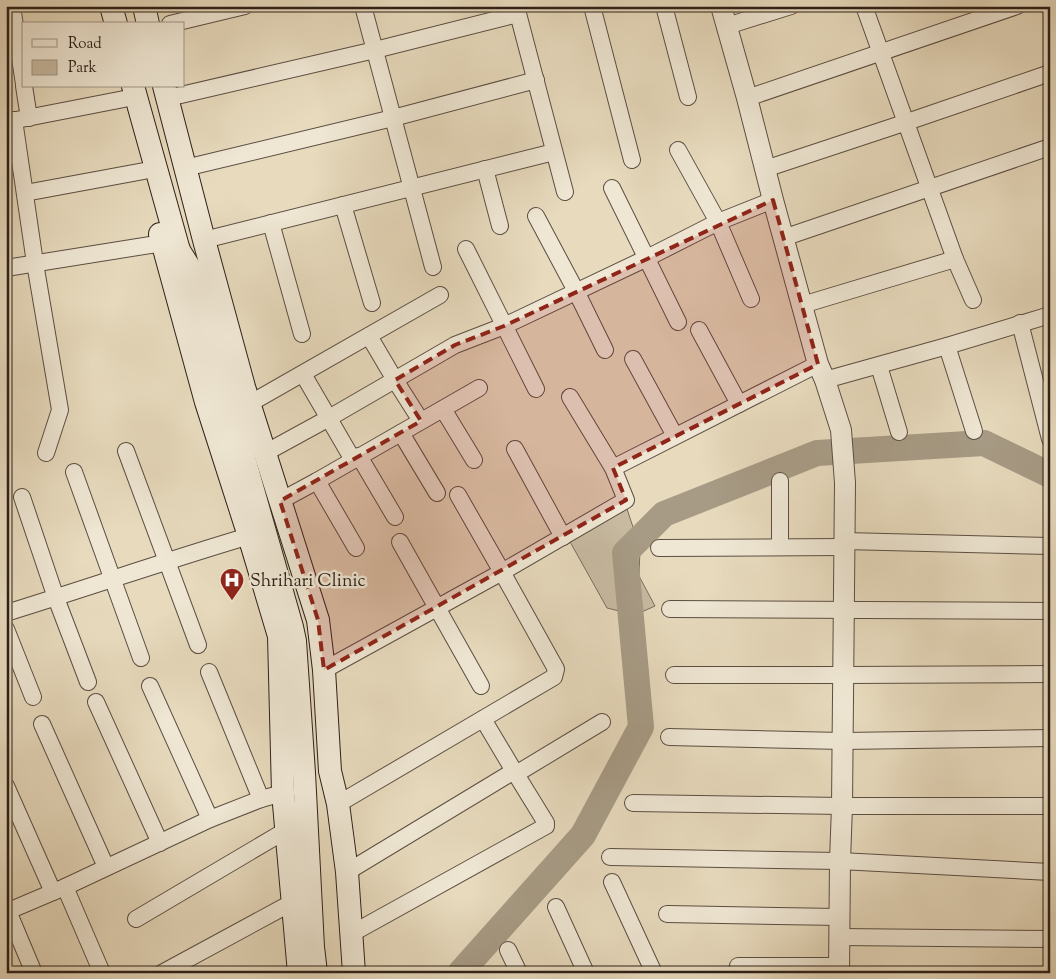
<svg xmlns="http://www.w3.org/2000/svg" width="1056" height="979" font-family="'Sorts Mill Goudy',serif">
	<rect width="100%" height="100%" fill="#e7dabd"/>
	<filter id="stains"><feTurbulence type="fractalNoise" baseFrequency=".004" numOctaves="4"/><feColorMatrix values="0 0 0 0 .2 0 0 0 0 .09 0 0 0 0 .02 0 0 0 .5 -.17"/></filter>
	<radialGradient id="worn" r=".72"><stop offset=".6" stop-color="#630" stop-opacity="0"/><stop offset="1" stop-color="#630" stop-opacity=".3"/></radialGradient>
	<polygon fill="#c7baa1" stroke="#7a6d5d" points="626,506 640,548 639,576 655,606 635,615 607,608 569,540"/>
	<g fill="none" stroke-linecap="round" stroke-linejoin="round">
		<polyline stroke="#a79b85" stroke-width="26" points="460,973 583,835 641,727 625,553 664,514 817,453 984,443 1050,475"/>
		<defs>
			<g id="minor">
				<polyline points="12,6 24,84"/>
				<polyline points="363,6 433,267"/>
				<polyline points="516,6 565,192"/>
				<polyline points="592,6 632,160"/>
				<polyline points="664,6 688,97"/>
				<polyline points="864,6 955,259 973,300"/>
				<polyline points="170,24 245,6"/>
				<polyline points="727,26 791,6"/>
				<polyline points="24,86 29,118"/>
				<polyline points="168,98 375,50 518,14"/>
				<polyline points="747,98 1017,6"/>
				<polyline points="14,120 35,263 60,410 46,453"/>
				<polyline points="6,122 124,99"/>
				<polyline points="678,150 718,222 751,299"/>
				<polyline points="185,168 393,118 536,80"/>
				<polyline points="485,169 500,226"/>
				<polyline points="765,169 907,122 1050,73"/>
				<polyline points="612,188 678,322"/>
				<polyline points="25,193 144,171"/>
				<polyline points="343,205 372,303"/>
				<polyline points="536,216 576,291 605,350"/>
				<polyline points="271,223 302,334"/>
				<polyline points="783,238 1050,147"/>
				<polyline points="204,240 554,152"/>
				<polyline points="466,249 536,389"/>
				<polyline points="6,268 163,243"/>
				<polyline points="802,305 955,259"/>
				<polyline points="1020,323 1050,439"/>
				<polyline points="699,330 739,404"/>
				<polyline points="369,336 395,380 421,421"/>
				<polyline points="947,346 974,431"/>
				<polyline points="633,359 675,436"/>
				<polyline points="879,366 899,432"/>
				<polyline points="303,374 353,460"/>
				<polyline points="825,380 947,346 1050,315"/>
				<polyline points="249,404 440,295"/>
				<polyline points="443,409 474,460"/>
				<polyline points="401,433 437,493"/>
				<polyline points="515,449 563,537"/>
				<polyline points="126,451 198,645"/>
				<polyline points="265,453 329,418 455,345 504,326 647,258 718,222 773,200"/>
				<polyline points="359,456 395,517"/>
				<polyline points="613,468 818,364"/>
				<polyline points="74,472 141,658"/>
				<polyline points="317,481 356,548"/>
				<polyline points="780,481 780,547"/>
				<polyline points="22,497 56,598 88,682"/>
				<polyline points="280,501 317,481 479,388"/>
				<polyline points="844,541 1050,546"/>
				<polyline points="400,542 481,686"/>
				<polyline points="659,548 844,547"/>
				<polyline points="670,609 1050,611"/>
				<path d="M6,613c81,-25 162,-53 243,-77"/>
				<polyline points="6,629 33,697"/>
				<polyline points="324,670 502,572 626,500 613,468 570,397"/>
				<polyline points="209,672 261,799"/>
				<polyline points="674,675 843,675 1050,674"/>
				<polyline points="150,686 210,819"/>
				<polyline points="96,702 160,843"/>
				<polyline points="42,724 106,867"/>
				<polyline points="669,737 843,741 1050,738"/>
				<polyline points="516,774 602,722"/>
				<polyline points="6,786 53,892"/>
				<polyline points="633,803 842,806 1050,806"/>
				<polyline points="338,804 554,677 556,669 502,572 458,495"/>
				<polyline points="610,857 840,861 1050,872"/>
				<polyline points="347,872 514,771"/>
				<polyline points="612,882 654,973"/>
				<polyline points="65,887 102,973"/>
				<polyline points="556,907 586,973"/>
				<polyline points="8,911 34,973"/>
				<polyline points="6,912 65,887 210,819 261,799 283,793"/>
				<polyline points="667,914 839,917"/>
				<polyline points="136,919 285,831"/>
				<polyline points="351,934 546,826 546,823 514,771 483,719"/>
				<polyline points="839,937 1050,939"/>
				<polyline points="508,950 519,973"/>
				<polyline points="738,966 839,966"/>
				<polyline points="162,973 293,902"/>
			</g>
			<polyline id="tertiary" points="721,6 747,98 773,200 818,364 825,380 841,430 845,483 842,806 840,861 839,973"/>
			<g id="secondary">
				<polyline points="111,6 116,24"/>
				<polyline points="144,6 148,24"/>
				<polyline points="133,86 178,247 180,252 190,268 292,627 295,641 304,773 313,947 316,973"/>
				<polyline points="164,86 204,240 244,387 318,620 324,670 330,771 338,804 347,872 354,973"/>
				<polyline points="160,234 206,402 249,536 279,636 283,793 299,973"/>
			</g>
		</defs>
		<use href="#minor" stroke="#5b4e42" stroke-width="18"/>
		<use href="#tertiary" stroke="#5b4e42" stroke-width="22"/>
		<use href="#secondary" stroke="#2c2019" stroke-width="24"/>
		<use href="#minor" stroke="#efe7d4" stroke-width="16"/>
		<use href="#tertiary" stroke="#efe7d4" stroke-width="20"/>
		<use href="#secondary" stroke="#efe7d4" stroke-width="22"/>
	</g>
	<path fill="#8f2418" fill-opacity="0.2" stroke="#8f2418" stroke-width="4" stroke-dasharray="10 6" stroke-linejoin="round" d="M773,200l45,164 -205,104 13,32 -302,170 -6,-50 -38,-119 141,-80 -26,-41 60,-35 49,-19z"/>
	<defs>
		<symbol id="hospital-pin" viewBox="-11 -11 22 30"><path d="M0 17L-7.5 6A9.5 9.5 0 1 1 7.5 6Z" fill="#8f2418" stroke="#efe7d4"/><path d="M-5-5h3v3.5h4V-5h3V5h-3V1.5h-4V5h-3Z" fill="#fff"/></symbol>
	</defs>
	<g fill-rule="evenodd">
		<use href="#hospital-pin" x="218" y="566" width="28" height="38"/>
	</g>
	<g text-anchor="middle" stroke-width="5" stroke-linejoin="round" paint-order="stroke">
		<g font-size="18" fill="#2c2019" stroke="#efe7d4" text-anchor="start">
			<text x="250" y="586">Shrihari Clinic</text>
		</g>
	</g>
	<rect width="1056" height="979" fill="none" stroke="#e7dabd" stroke-width="25"/>
	<rect x="8" y="8" width="1041" height="964" fill="none" stroke="#2c2019" stroke-width="2.5"/>
	<rect x="12" y="12" width="1031" height="954" fill="none" stroke="#2c2019"/>
	<rect x="22" y="22" width="162" height="65" fill="#efe7d4" stroke="#a19789"/>
	<rect x="32" y="39" width="25" height="8" fill="#efe7d4" stroke="#a19789"/>
	<text x="68" y="48" font-size="15" fill="#2c2019">Road</text>
	<rect x="32" y="60" width="25" height="15" fill="#c7baa1" stroke="#a19789"/>
	<text x="68" y="72" font-size="15" fill="#2c2019">Park</text>
	<rect width="100%" height="100%" filter="url(#stains)"/>
	<rect width="100%" height="100%" fill="url(#worn)"/>
</svg>
